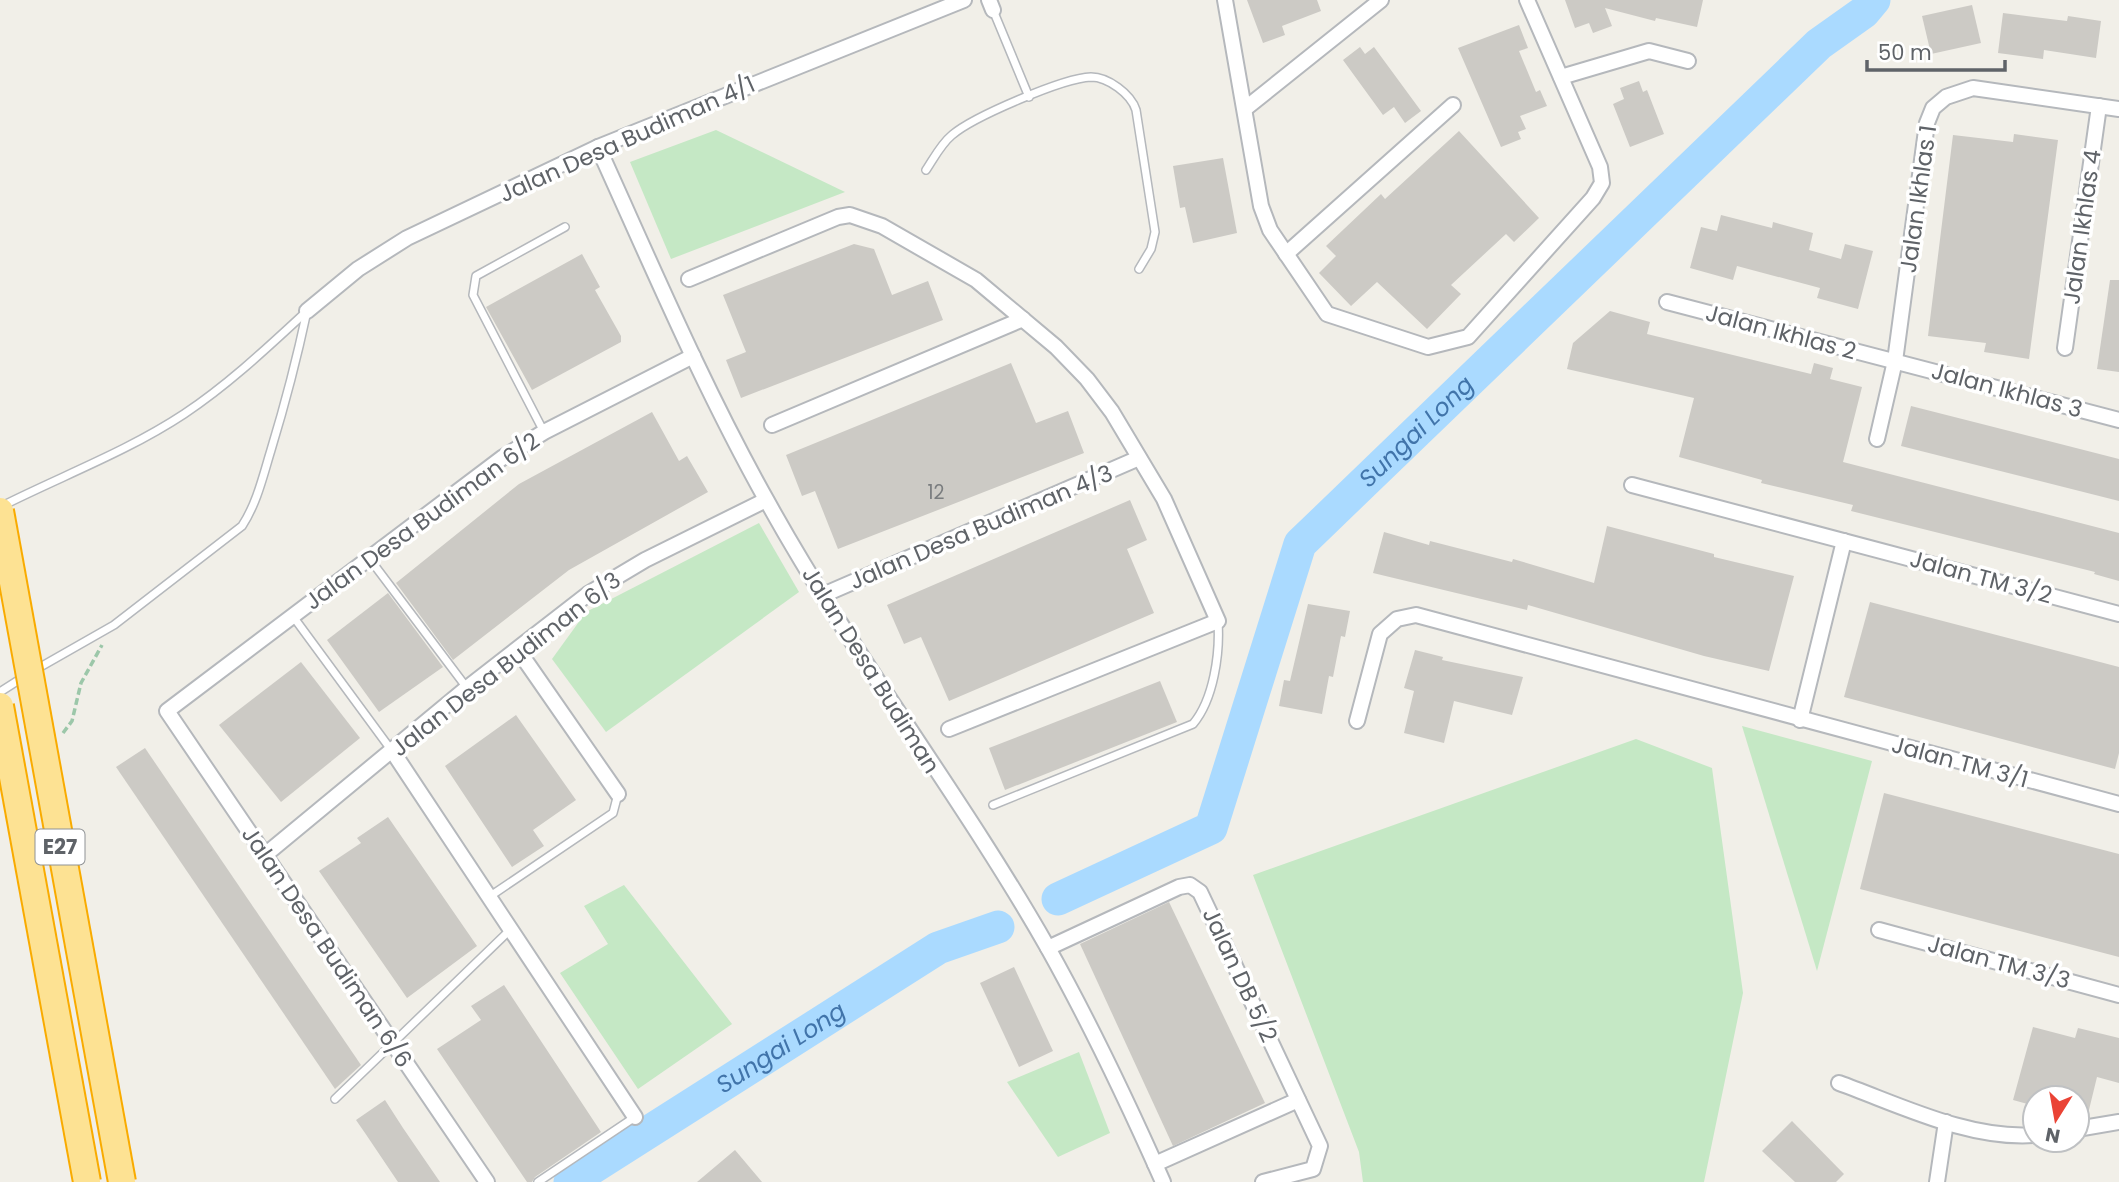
<svg xmlns="http://www.w3.org/2000/svg" width="2119" height="1182" font-family="Poppins,sans-serif">
	<rect width="100%" height="100%" fill="#f1efe8"/>
	<g fill="#c5e8c5">
		<polygon points="716,130 845,192 671,259 630,162"/>
		<polygon points="759,523 799,592 606,732 552,659 586,612"/>
		<polygon points="1742,726 1872,761 1817,971"/>
		<polygon points="1636,739 1712,768 1743,993 1704,1182 1363,1182 1359,1152 1253,875"/>
		<polygon points="624,885 732,1024 638,1089 560,973 608,944 584,906"/>
		<polygon points="1079,1052 1110,1133 1058,1157 1007,1082"/>
	</g>
	<g fill="none" stroke-linecap="round" stroke-linejoin="round">
		<g stroke="#aadaff" stroke-width="33">
			<path id="s1" d="M1058,899l153,-71 89,-284 519,-500 45,-32 10,-12"/>
			<path id="s2" d="M570,1182l368,-234 60,-21"/>
		</g>
	</g>
	<g fill="#cccac5">
		<polygon points="1247,0 1317,0 1321,11 1282,26 1285,35 1263,43"/>
		<polygon points="1565,0 1703,0 1697,27 1656,18 1655,21 1605,8 1612,26 1593,33 1589,23 1575,28"/>
		<polygon points="1972,5 1981,43 1931,54 1922,16"/>
		<polygon points="2003,13 2067,21 2068,16 2101,21 2096,58 2044,50 2043,59 1998,53"/>
		<polygon points="1519,25 1528,48 1519,51 1536,92 1540,90 1547,106 1520,116 1526,129 1518,132 1521,139 1501,147 1458,48"/>
		<polygon points="1360,47 1365,54 1374,47 1421,111 1405,123 1394,107 1383,115 1343,60"/>
		<polygon points="1639,81 1643,92 1647,90 1664,134 1630,147 1613,104 1624,99 1620,88"/>
		<polygon points="1459,131 1539,218 1514,242 1506,234 1451,285 1461,294 1427,329 1377,282 1351,306 1319,273 1336,256 1326,246 1381,194 1385,199"/>
		<polygon points="2014,134 2058,140 2029,359 1984,352 1986,343 1928,336 1953,135 2013,142"/>
		<polygon points="1223,158 1237,233 1193,243 1185,207 1180,208 1173,166"/>
		<polygon points="1721,215 1772,228 1773,222 1813,233 1809,250 1841,259 1845,244 1873,251 1858,309 1817,298 1820,288 1737,266 1733,280 1690,268 1701,227 1717,231"/>
		<polygon points="854,244 874,249 892,295 928,281 943,320 741,398 726,360 746,352 723,295"/>
		<polygon points="582,254 600,287 595,290 621,336 621,342 532,390 486,307"/>
		<polygon points="2110,280 2119,280 2119,372 2097,369"/>
		<polygon points="1610,311 1650,322 1647,334 1811,374 1814,363 1833,368 1830,379 1862,387 1843,462 2119,533 2119,581 2094,574 2095,572 1851,511 1853,505 1761,483 1762,480 1679,457 1694,398 1567,369 1573,343"/>
		<polygon points="1011,363 1036,423 1068,411 1084,453 838,549 815,491 802,496 786,455"/>
		<polygon points="1911,406 2119,459 2119,501 1901,446"/>
		<polygon points="652,412 679,461 687,456 708,492 569,570 453,660 396,583 519,484"/>
		<polygon points="1130,500 1147,540 1127,549 1154,613 949,701 921,637 904,644 887,605"/>
		<polygon points="1607,526 1714,554 1714,557 1794,576 1769,671 1704,656 1528,605 1527,610 1373,573 1384,532 1429,545 1430,541 1512,562 1513,559 1594,583"/>
		<polygon points="388,593 443,667 379,712 327,640"/>
		<polygon points="1870,602 2119,667 2119,753 2115,769 1844,697"/>
		<polygon points="1308,604 1350,611 1345,637 1341,636 1333,677 1329,676 1322,714 1279,706 1284,680 1290,681"/>
		<polygon points="1415,650 1443,657 1442,660 1523,677 1512,715 1454,701 1444,743 1404,733 1414,691 1404,688"/>
		<polygon points="301,662 360,738 281,802 219,725"/>
		<polygon points="1160,681 1177,722 1005,790 989,748"/>
		<polygon points="516,715 576,800 533,830 544,846 512,867 445,766"/>
		<polygon points="145,748 361,1065 335,1089 116,767"/>
		<polygon points="1884,793 2119,854 2119,957 1860,889"/>
		<polygon points="388,817 477,946 407,998 319,871 361,843 357,838"/>
		<polygon points="1169,902 1265,1103 1173,1146 1080,944"/>
		<polygon points="1014,967 1053,1051 1019,1067 980,983"/>
		<polygon points="504,985 601,1132 535,1177 532,1182 527,1182 437,1049 481,1020 471,1006"/>
		<polygon points="2033,1027 2075,1038 2078,1028 2119,1038 2119,1083 2097,1077 2087,1118 2077,1119 2077,1098 2035,1098 2035,1106 2013,1100"/>
		<polygon points="385,1100 403,1128 440,1182 398,1182 365,1133 356,1120"/>
		<polygon points="1792,1121 1844,1174 1836,1182 1795,1182 1762,1151"/>
		<polygon points="735,1150 762,1182 697,1182"/>
	</g>
	<g fill="none" stroke-linecap="round" stroke-linejoin="round">
		<defs>
			<g id="service">
				<polyline points="993,10 1029,97"/>
				<path d="M926,170c8,-12 15,-26 26,-35 21,-18 111,-57 139,-58 17,0 40,17 45,33l19,122 -4,17 -12,20"/>
				<polyline points="544,432 473,295 476,276 565,227"/>
				<path d="M4,505c60,-30 124,-54 180,-91 45,-30 84,-67 123,-103"/>
				<polyline points="369,558 467,688"/>
				<polyline points="292,615 392,751"/>
				<path d="M35,670l79,-45 128,-99c15,-23 21,-50 29,-76 14,-46 26,-92 36,-139"/>
				<polyline points="0,692 25,676"/>
				<path d="M993,805l200,-81c21,-25 27,-71 25,-102"/>
				<polyline points="489,897 613,813 618,794"/>
				<polyline points="335,1099 510,930"/>
				<polyline points="538,1182 635,1117"/>
			</g>
			<g id="minor">
				<polyline points="989,0 993,10"/>
				<polyline points="1225,0 1261,206 1270,230 1327,314 1428,347 1468,337 1593,198 1602,183 1600,167 1527,0"/>
				<polyline points="1561,77 1649,51 1688,61"/>
				<polyline points="1246,108 1381,0"/>
				<path d="M598,147c54,119 105,240 169,354 85,154 194,294 281,447 42,75 80,155 115,234"/>
				<polyline points="1286,254 1453,105"/>
				<polyline points="689,279 838,217 850,215 882,226 976,280 1056,347 1087,379 1112,412 1164,499 1218,621 949,729"/>
				<polyline points="1667,302 2119,420"/>
				<polyline points="307,311 358,269 407,238 598,147 964,0"/>
				<polyline points="2065,348 2099,106"/>
				<polyline points="772,425 1023,319"/>
				<polyline points="1877,439 1895,361 1927,123 1933,108 1946,97 1973,88 2119,109"/>
				<polyline points="1632,485 2119,614"/>
				<polyline points="823,595 1139,458"/>
				<polyline points="518,650 618,794"/>
				<polyline points="1800,720 1844,541"/>
				<polyline points="1357,721 1380,634 1397,619 1416,615 2119,804"/>
				<polyline points="393,752 635,1117"/>
				<polyline points="265,855 467,688 588,594 645,560 766,500"/>
				<polyline points="1879,930 2119,995"/>
				<polyline points="1048,948 1179,887 1190,885 1200,892 1320,1146 1313,1169 1263,1182"/>
				<path d="M1839,1083c61,22 130,57 196,52"/>
				<polyline points="2077,1129 2119,1122"/>
				<polyline points="1155,1164 1298,1100"/>
				<polyline points="487,1182 167,711 502,458 544,432 693,356"/>
				<polyline points="1937,1182 1946,1122"/>
			</g>
		</defs>
		<use href="#service" stroke="#b5b8bc" stroke-width="10"/>
		<use href="#minor" stroke="#b5b8bc" stroke-width="18"/>
		<polyline stroke="#9cc7a9" stroke-width="3.5" stroke-dasharray="7 3.5" stroke-linecap="butt" points="63,733 72,721 81,683 102,645"/>
		<use href="#service" stroke="#fff" stroke-width="7"/>
		<use href="#minor" stroke="#fff" stroke-width="14"/>
		<defs>
			<g id="motorway-bridge">
				<polyline points="0,511 122,1182"/>
				<polyline points="0,706 87,1182"/>
			</g>
		</defs>
		<use href="#motorway-bridge" stroke="#f9ab00" stroke-width="30" stroke-linecap="butt"/>
		<use href="#motorway-bridge" stroke="#fde293" stroke-width="26"/>
	</g>
	<g text-anchor="middle" stroke-width="7" stroke-linejoin="round" paint-order="stroke">
		<g font-size="19" fill="#7a7d7f">
			<text x="936" y="499">12</text>
		</g>
		<rect fill="#fff" stroke="#8f9295" stroke-width="2" x="35.5" y="829.5" width="49" height="35" rx="5"/>
		<g font-size="21" font-weight="bold" fill="#5f6368">
			<text x="60" y="854">E27</text>
		</g>
		<g font-size="23" fill="#5f6368" stroke="#fff">
			<text transform="translate(627 139) rotate(-24)" y="8">Jalan Desa Budiman 4/1</text>
			<text transform="translate(1918 199) rotate(-82)" y="8">Jalan Ikhlas 1</text>
			<text transform="translate(2082 227) rotate(-82)" y="8">Jalan Ikhlas 4</text>
			<text transform="translate(1781 332) rotate(15)" y="8">Jalan Ikhlas 2</text>
			<text transform="translate(2007 390) rotate(15)" y="8">Jalan Ikhlas 3</text>
			<text transform="translate(422 521) rotate(-36)" y="8">Jalan Desa Budiman 6/2</text>
			<text transform="translate(981 527) rotate(-23)" y="8">Jalan Desa Budiman 4/3</text>
			<text transform="translate(1981 577) rotate(15)" y="8">Jalan TM 3/2</text>
			<text transform="translate(506 664) rotate(-38)" y="8">Jalan Desa Budiman 6/3</text>
			<text transform="translate(871 670) rotate(58)" y="8">Jalan Desa Budiman</text>
			<text transform="translate(1960 762) rotate(15)" y="8">Jalan TM 3/1</text>
			<text transform="translate(327 947) rotate(56)" y="8">Jalan Desa Budiman 6/6</text>
			<text transform="translate(1999 962) rotate(15)" y="8">Jalan TM 3/3</text>
			<text transform="translate(1240 975) rotate(65)" y="8">Jalan DB 5/2</text>
		</g>
		<g font-size="24" font-style="italic" fill="#4174aa" stroke="#fff">
			<text dy="8" stroke="none"><textPath href="#s1" startOffset="628">Sungai Long</textPath></text>
			<text dy="8" stroke="none"><textPath href="#s2" startOffset="250">Sungai Long</textPath></text>
		</g>
	</g>
	<g transform="translate(2056 1119) rotate(191)"><circle r="33" fill="#ffffff" stroke="#bfc1c3" stroke-width="2"/>
	<path d="M0-5L12 26L0 18L-12 26Z" fill="#ea4335"/>
	<text y="-10" font-size="19" font-weight="bold" text-anchor="middle" fill="#5f6368">N</text>
	</g>
	<path d="M1867 60v10h138v-10" fill="none" stroke="#5f6368" stroke-width="3.5"/>
	<text x="1878" y="60" font-size="21" fill="#5f6368" stroke="#ffffff" stroke-width="5" paint-order="stroke">50 m</text>
</svg>
